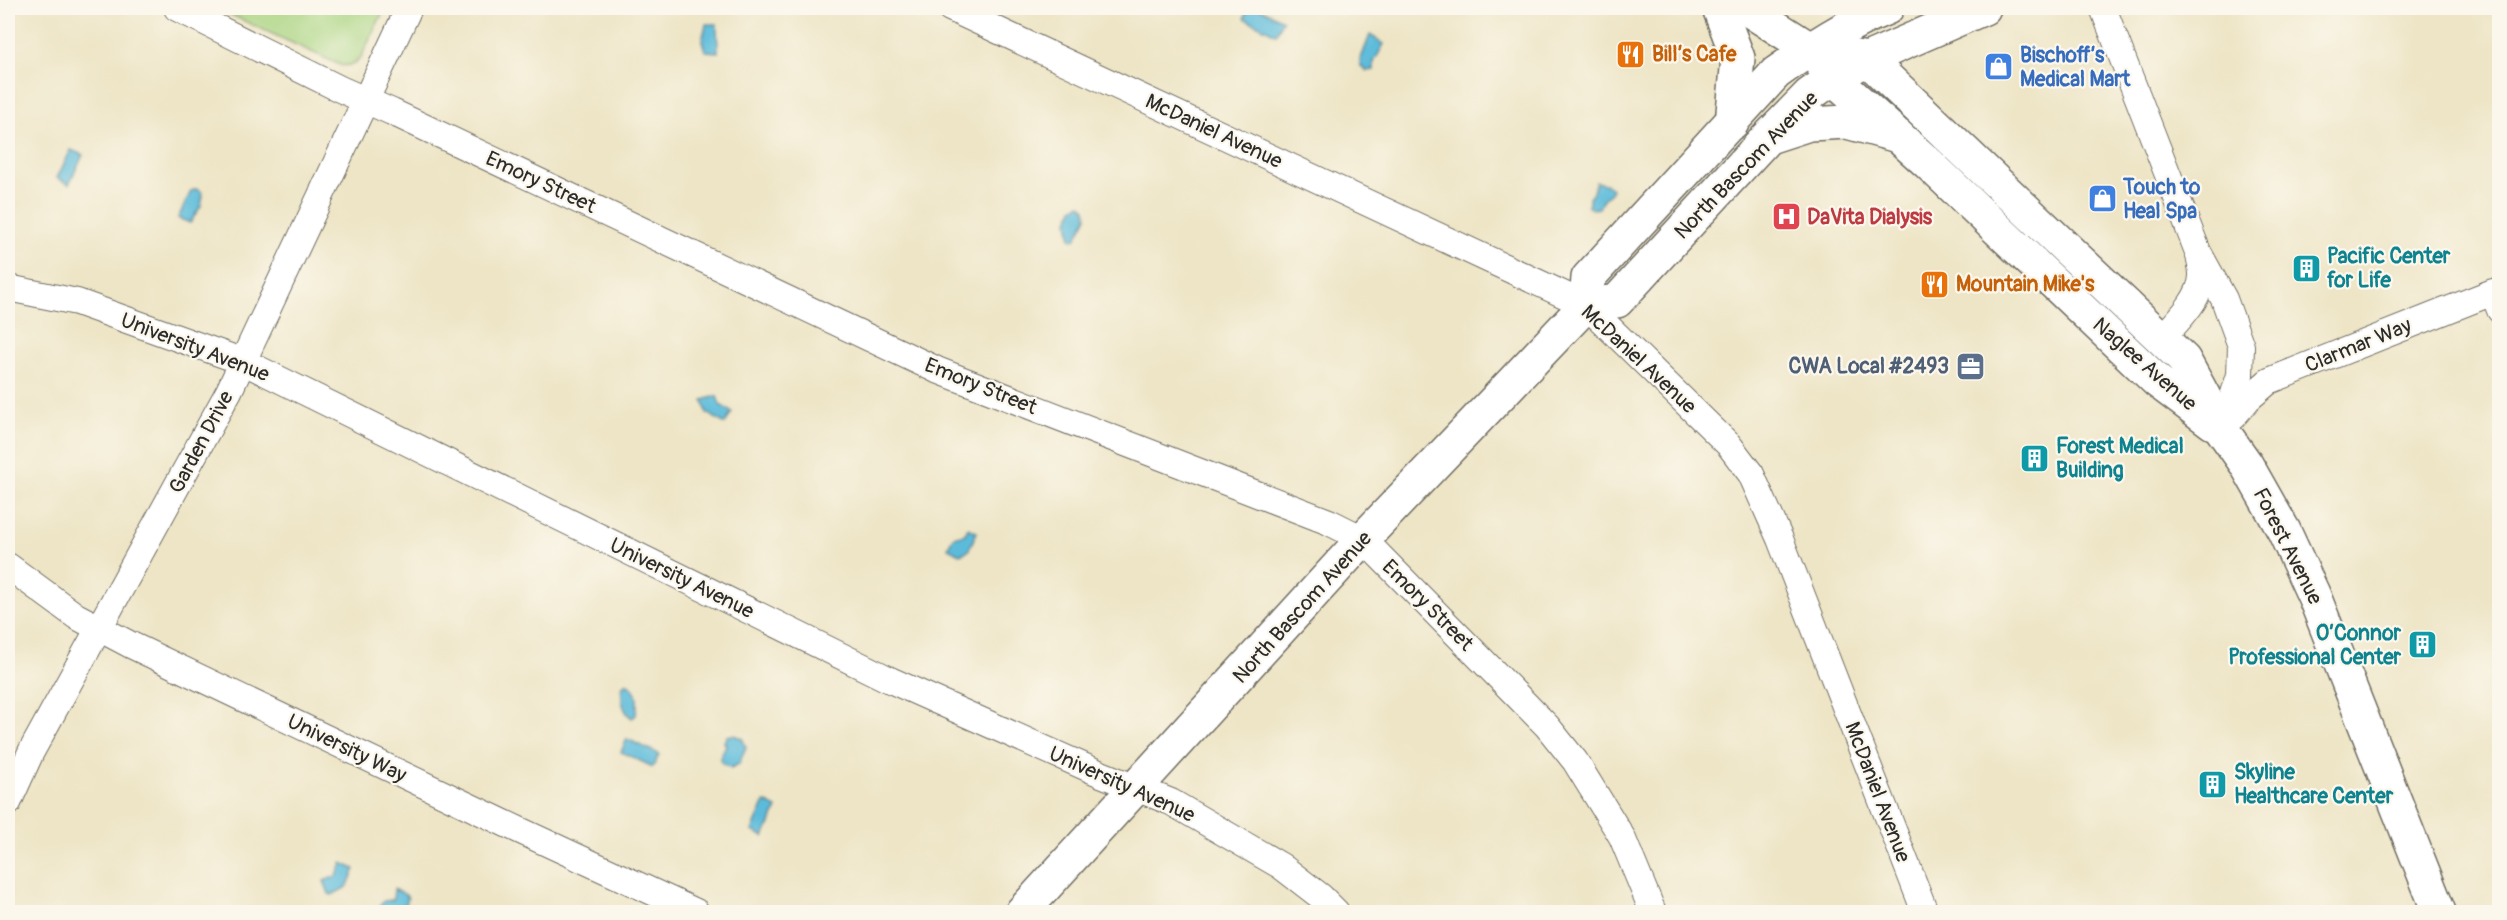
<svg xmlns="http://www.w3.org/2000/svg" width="2507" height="920" font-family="Pangolin,sans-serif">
	<rect width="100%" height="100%" fill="#fbf7ec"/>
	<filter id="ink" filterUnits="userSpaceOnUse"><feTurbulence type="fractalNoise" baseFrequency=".0167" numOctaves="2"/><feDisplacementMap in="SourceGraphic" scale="12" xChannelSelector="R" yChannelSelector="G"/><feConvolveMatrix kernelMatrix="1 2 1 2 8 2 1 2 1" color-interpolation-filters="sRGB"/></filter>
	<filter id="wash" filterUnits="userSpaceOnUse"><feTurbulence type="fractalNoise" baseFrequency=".008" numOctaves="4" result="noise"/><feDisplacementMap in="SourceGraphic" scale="24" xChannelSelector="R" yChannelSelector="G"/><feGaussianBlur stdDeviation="1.35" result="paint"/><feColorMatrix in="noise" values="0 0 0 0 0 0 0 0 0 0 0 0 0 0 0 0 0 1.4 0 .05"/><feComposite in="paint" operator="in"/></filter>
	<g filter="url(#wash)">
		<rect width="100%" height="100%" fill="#eee5c6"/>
		<path fill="#a9d480" stroke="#6a8056" stroke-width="1.5" d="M216,8h169l-24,49c-7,7 -12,10 -21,8z"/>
		<g fill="#5bbbda" stroke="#437382" stroke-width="1.5">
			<polygon points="1249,8 1259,8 1283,20 1276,34 1244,18"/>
			<polygon points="706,24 717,24 718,52 705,51 702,41"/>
			<polygon points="1370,35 1384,44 1374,62 1374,70 1367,71 1361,66 1360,61"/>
			<polygon points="71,150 83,155 69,184 57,178"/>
			<polygon points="1596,182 1608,185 1612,189 1610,194 1603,199 1599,208 1593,209 1589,207 1589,197 1593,192"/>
			<polygon points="196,189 201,191 203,195 201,206 190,223 178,218 191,191"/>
			<polygon points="1081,204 1086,209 1087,217 1075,240 1071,239 1068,221 1073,208"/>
			<polygon points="717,396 720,405 732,412 725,424 707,413 703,400"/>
			<polygon points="968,528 977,532 968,551 960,554 948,548 953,537 965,534"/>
			<path d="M626,683c13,6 12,20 10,32l-4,3c-10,-7 -11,-20 -10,-31z"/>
			<polygon points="733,735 742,738 746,747 739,764 731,768 722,763 720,758 726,745 724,742 727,736"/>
			<polygon points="627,739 659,754 653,767 621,752"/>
			<polygon points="765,802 777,808 764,837 752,831"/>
			<polygon points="342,863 355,869 347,887 332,895 329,894 324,881 337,876"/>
			<polygon points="394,889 406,895 408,898 402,912 378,912 377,909 384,901 393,900"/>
		</g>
	</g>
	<g filter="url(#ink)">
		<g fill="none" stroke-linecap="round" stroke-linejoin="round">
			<defs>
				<g id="minor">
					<polyline points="177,8 340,89 392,112 937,370 1329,522 1363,539 1547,726 1575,761 1622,837 1653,912"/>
					<polyline points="950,8 1586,305 1729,445 1751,474 1780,539 1925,912"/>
					<polyline points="2103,8 2198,252 2224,299 2241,346 2240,375 2222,430"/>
					<polyline points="8,288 77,302 244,362 890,680 1101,774 1171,802 1281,866 1320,896 1336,912"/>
					<path d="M2161,339c15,-16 42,-42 41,-65 0,-6 -2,-13 -3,-19"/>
					<polyline points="2230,420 2248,399 2269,381 2493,292 2500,310"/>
					<polyline points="8,566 76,616 131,645 521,831 696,912"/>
					<polyline points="8,803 31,752 229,391 409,8"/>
				</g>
				<g id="secondary">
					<polyline points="1746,8 1810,49 1833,78 1928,163 2157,381 2213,423"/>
					<polyline points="1810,49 1867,59 2184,360 2222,430 2246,464 2284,531 2314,596 2439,912"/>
				</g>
				<g id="primary">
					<polyline points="1719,8 1738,58 1732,123"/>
					<polyline points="1769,137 1809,124 1847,122 1898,136"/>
					<path d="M1586,305l2,-27 188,-205c35,-25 71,-49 111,-65"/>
					<polyline points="1022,912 1363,539 1586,305 1617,301 1768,137 1809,95 1833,78 1867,59 1984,8"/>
				</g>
			</defs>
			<use href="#minor" stroke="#6f6c61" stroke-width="28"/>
			<use href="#secondary" stroke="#6f6c61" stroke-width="36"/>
			<use href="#primary" stroke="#6f6c61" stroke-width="36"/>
			<use href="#minor" stroke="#fff" stroke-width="26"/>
			<use href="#secondary" stroke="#fff" stroke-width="33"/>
			<use href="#primary" stroke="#fff" stroke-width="33"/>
		</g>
	</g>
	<defs>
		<symbol id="restaurant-square" viewBox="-11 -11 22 22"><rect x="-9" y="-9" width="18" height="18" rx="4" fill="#e8710a" stroke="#fbf7ec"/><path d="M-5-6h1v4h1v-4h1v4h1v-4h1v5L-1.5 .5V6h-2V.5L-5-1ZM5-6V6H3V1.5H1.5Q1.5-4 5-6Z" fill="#fff"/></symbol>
		<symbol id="shop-square" viewBox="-11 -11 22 22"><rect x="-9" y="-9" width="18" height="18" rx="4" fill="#3f7fe0" stroke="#fbf7ec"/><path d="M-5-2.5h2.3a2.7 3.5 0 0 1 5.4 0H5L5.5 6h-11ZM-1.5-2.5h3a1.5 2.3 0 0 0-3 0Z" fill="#fff"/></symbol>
		<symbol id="hospital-square" viewBox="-11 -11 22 22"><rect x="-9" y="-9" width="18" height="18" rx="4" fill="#e0444e" stroke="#fbf7ec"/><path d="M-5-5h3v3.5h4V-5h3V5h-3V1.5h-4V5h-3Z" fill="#fff"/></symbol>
		<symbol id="building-square" viewBox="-11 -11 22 22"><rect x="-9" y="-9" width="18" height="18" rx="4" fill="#0f9aa8" stroke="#fbf7ec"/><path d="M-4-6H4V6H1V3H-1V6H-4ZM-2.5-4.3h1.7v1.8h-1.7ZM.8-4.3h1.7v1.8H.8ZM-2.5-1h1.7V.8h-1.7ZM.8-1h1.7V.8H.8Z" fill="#fff"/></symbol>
		<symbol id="office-square" viewBox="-11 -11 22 22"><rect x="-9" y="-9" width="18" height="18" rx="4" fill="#5c6f8a" stroke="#fbf7ec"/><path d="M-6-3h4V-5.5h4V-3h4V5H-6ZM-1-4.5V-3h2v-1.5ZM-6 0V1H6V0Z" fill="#fff"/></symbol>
	</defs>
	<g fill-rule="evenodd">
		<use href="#restaurant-square" x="1614" y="38" width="33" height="33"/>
		<use href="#shop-square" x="1982" y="50" width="33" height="33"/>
		<use href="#shop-square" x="2086" y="182" width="33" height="33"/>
		<use href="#hospital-square" x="1770" y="200" width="33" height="33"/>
		<use href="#building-square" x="2290" y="252" width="33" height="33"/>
		<use href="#restaurant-square" x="1918" y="268" width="33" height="33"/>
		<use href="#office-square" x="1954" y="350" width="33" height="33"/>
		<use href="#building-square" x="2018" y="442" width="33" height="33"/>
		<use href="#building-square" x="2406" y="628" width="33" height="33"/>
		<use href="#building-square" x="2196" y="768" width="33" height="33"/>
	</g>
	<g text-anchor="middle" stroke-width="4.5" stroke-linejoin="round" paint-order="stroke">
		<g font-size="21" font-weight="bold" fill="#c56008" stroke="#fbf7ec" text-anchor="start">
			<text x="1652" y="61">Bill’s Cafe</text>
			<text x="1956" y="291">Mountain Mike's</text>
		</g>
		<g font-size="21" font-weight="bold" fill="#366cbe" stroke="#fbf7ec" text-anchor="start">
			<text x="2020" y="62">Bischoff’s<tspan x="2020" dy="24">Medical Mart</tspan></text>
			<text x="2123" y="194">Touch to<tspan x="2123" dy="24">Heal Spa</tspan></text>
		</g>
		<g font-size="21" fill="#2b2b2b" stroke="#fbf7ec">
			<text transform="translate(1214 131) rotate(25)" y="7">McDaniel Avenue</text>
			<text transform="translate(1746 165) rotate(-46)" y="7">North Bascom Avenue</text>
			<text transform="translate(541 182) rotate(25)" y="7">Emory Street</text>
			<text transform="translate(2358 345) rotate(-22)" y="7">Clarmar Way</text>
			<text transform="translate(195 347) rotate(21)" y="7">University Avenue</text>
			<text transform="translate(1639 359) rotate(43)" y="7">McDaniel Avenue</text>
			<text transform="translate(2145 364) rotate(41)" y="7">Naglee Avenue</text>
			<text transform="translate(981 386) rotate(22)" y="7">Emory Street</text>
			<text transform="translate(201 442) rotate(-62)" y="7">Garden Drive</text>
			<text transform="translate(2288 546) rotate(63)" y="7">Forest Avenue</text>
			<text transform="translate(682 578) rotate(26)" y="7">University Avenue</text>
			<text transform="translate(1428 605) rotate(45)" y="7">Emory Street</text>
			<text transform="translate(1302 607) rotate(-48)" y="7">North Bascom Avenue</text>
			<text transform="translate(347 748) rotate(26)" y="7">University Way</text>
			<text transform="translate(1122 784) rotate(24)" y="7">University Avenue</text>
			<text transform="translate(1878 792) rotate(69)" y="7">McDaniel Avenue</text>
		</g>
		<g font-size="21" font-weight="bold" fill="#be3a42" stroke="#fbf7ec" text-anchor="start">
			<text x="1807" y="224">DaVita Dialysis</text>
		</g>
		<g font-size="21" font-weight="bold" fill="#0d838f" stroke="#fbf7ec" text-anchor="start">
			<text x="2327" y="263">Pacific Center<tspan x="2327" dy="24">for Life</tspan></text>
			<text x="2056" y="453">Forest Medical<tspan x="2056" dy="24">Building</tspan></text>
			<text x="2401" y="640" text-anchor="end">O’Connor<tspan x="2401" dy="24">Professional Center</tspan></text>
			<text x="2234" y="779">Skyline<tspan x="2234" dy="24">Healthcare Center</tspan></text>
		</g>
		<g font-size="21" font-weight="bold" fill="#4e5e75" stroke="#fbf7ec" text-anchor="end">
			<text x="1949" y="373">CWA Local #2493</text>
		</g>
	</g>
	<rect width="2507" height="920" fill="none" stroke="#fbf7ec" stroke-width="30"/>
</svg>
